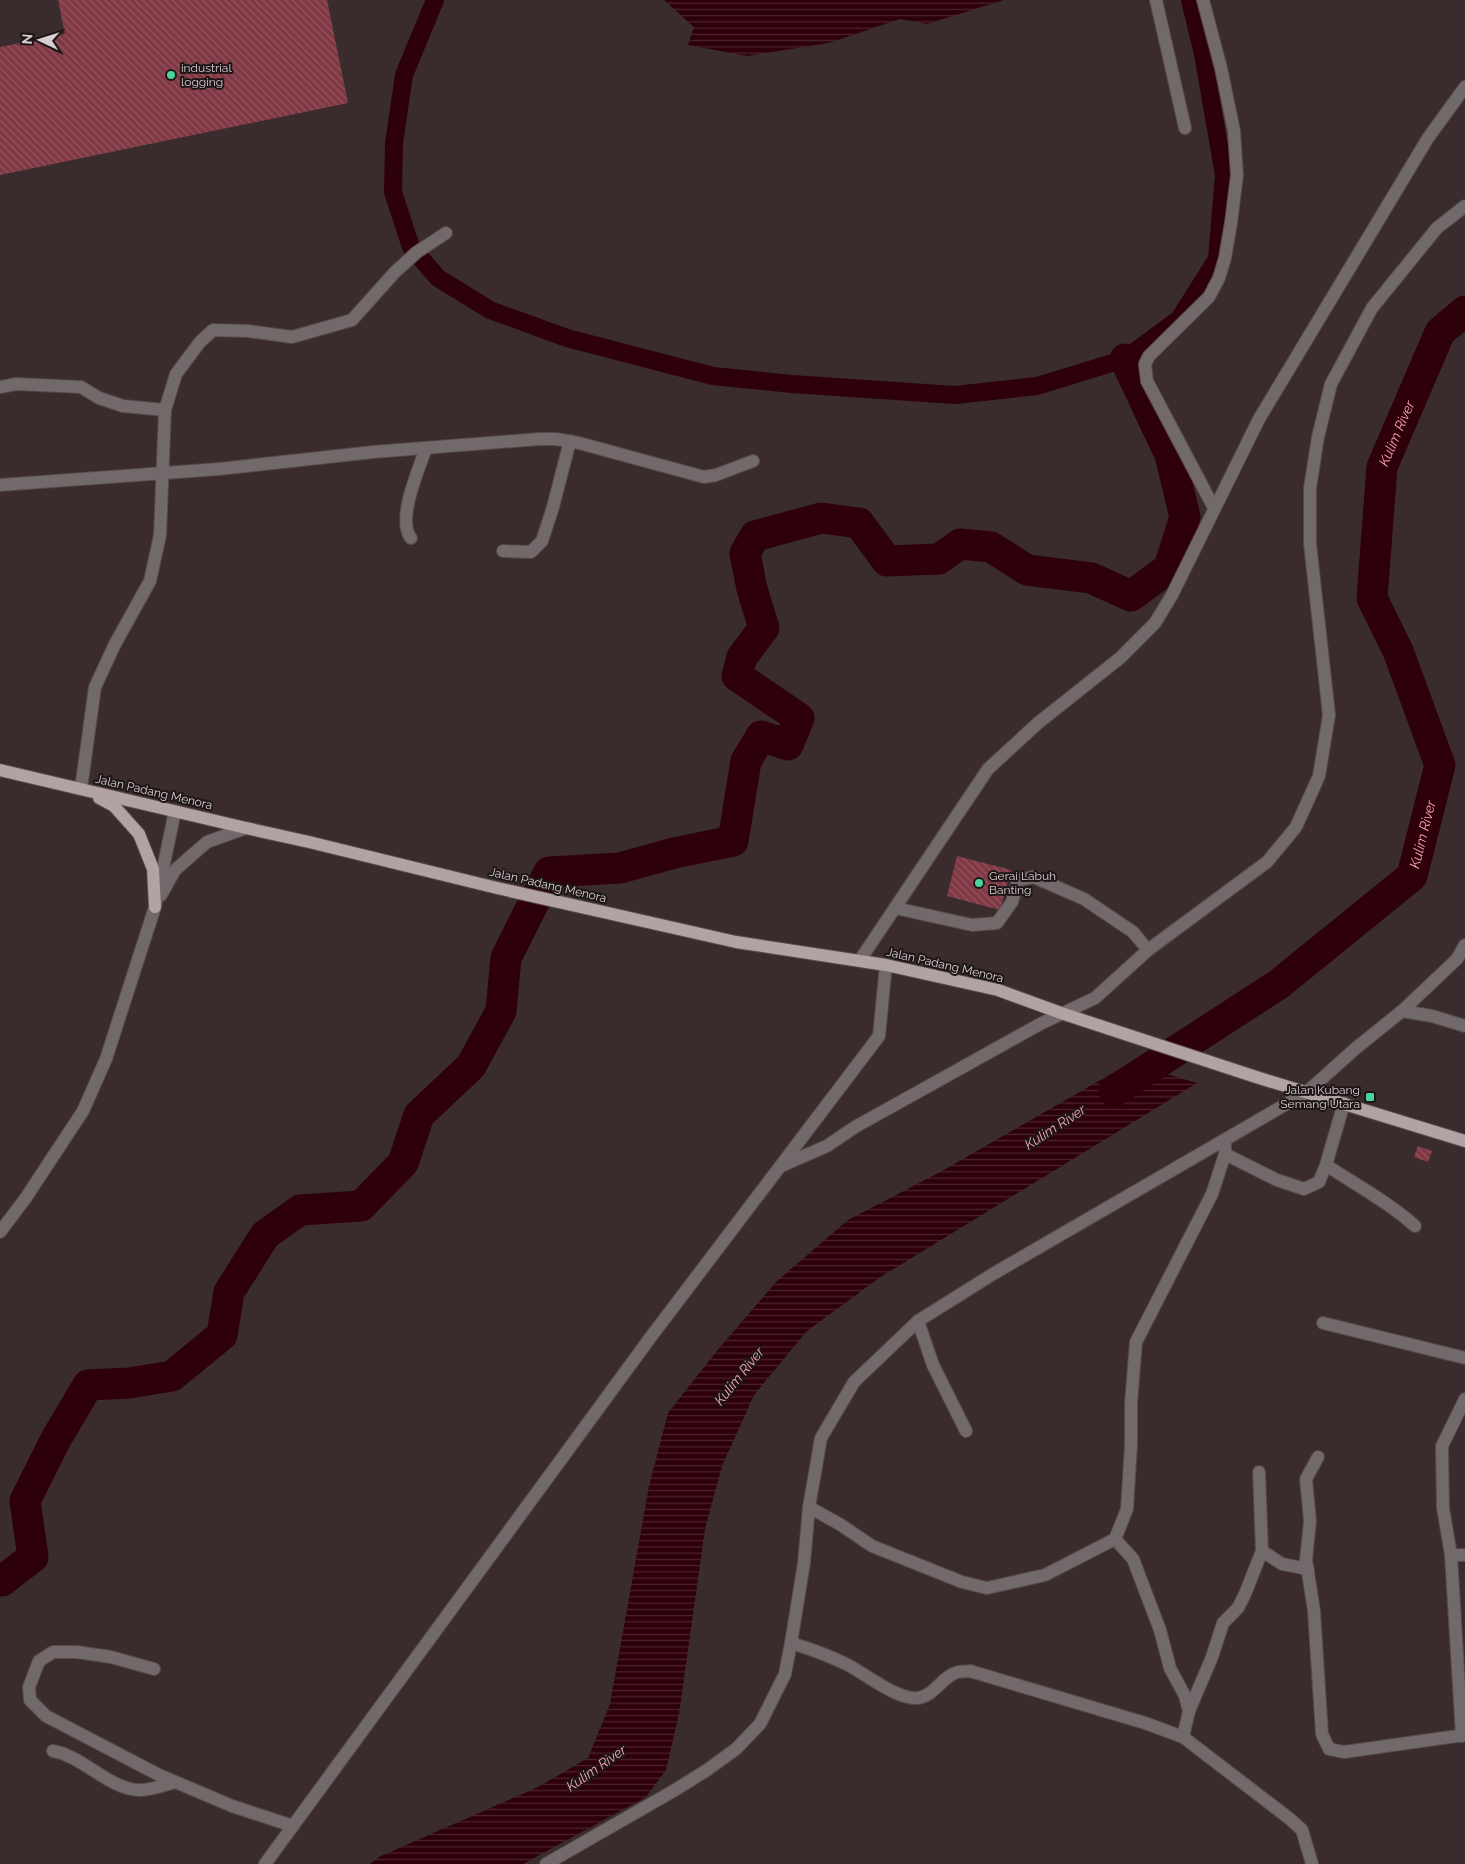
<svg xmlns="http://www.w3.org/2000/svg" width="1465" height="1864" font-family="Raleway,sans-serif">
	<defs>
		<pattern id="water-rules" width="6" height="5" patternUnits="userSpaceOnUse" patternTransform="scale(1.25)"><rect width="6" height="5" fill="#2e000a"/><path d="M0 2.5h6" fill="none" stroke="#4c242d"/></pattern>
		<pattern id="building-back-hatch" width="6" height="6" patternUnits="userSpaceOnUse" patternTransform="scale(1.25)"><rect width="6" height="6" fill="#803944"/><path d="M-1 5l2 2M0 0l6 6M5-1l2 2" fill="none" stroke="#91545e"/></pattern>
	</defs>
	<rect width="100%" height="100%" fill="#3a2c2d"/>
	<g fill="url(#water-rules)">
		<polygon points="664,0 1004,0 927,24 900,19 829,43 747,56 688,45 694,27"/>
		<polygon points="1130,1063 1197,1083 879,1278 807,1331 754,1395 722,1466 705,1529 679,1714 666,1770 646,1797 523,1864 370,1864 379,1857 538,1787 588,1758 610,1704 649,1486 668,1413 720,1347 777,1281 848,1220 942,1171"/>
	</g>
	<g fill="none" stroke-linecap="round" stroke-linejoin="round">
		<polyline stroke="#2e000a" stroke-width="18" points="435,0 404,75 394,143 393,192 411,247 438,278 490,310 567,338 713,376 792,384 955,395 1037,386 1125,359 1179,319 1217,259 1224,175 1203,54 1190,0"/>
		<g stroke="#2e000a" stroke-width="31">
			<path id="s1" d="M1114,1091l165,-107 133,-108 28,-111 -42,-114 -26,-53 10,-131 58,-135 25,-21"/>
			<polyline points="0,1581 2,1581 33,1557 25,1501 56,1439 88,1385 129,1383 172,1376 222,1335 229,1292 265,1235 300,1210 361,1206 403,1163 419,1115 471,1066 501,1011 506,958 549,872 620,868 674,853 733,841 746,761 761,736 788,745 799,718 737,676 742,657 764,628 752,589 745,553 755,536 821,518 859,523 887,561 939,559 960,544 991,547 1027,570 1091,578 1131,596 1169,568 1185,517 1170,455 1125,359"/>
		</g>
	</g>
	<g fill="url(#building-back-hatch)">
		<polygon points="58,0 327,0 348,103 0,175 0,47 65,34"/>
		<polygon points="957,856 1011,870 1000,910 947,896"/>
		<polygon points="1418,1146 1432,1151 1428,1162 1414,1157"/>
	</g>
	<g fill="none" stroke-linecap="round" stroke-linejoin="round">
		<defs>
			<g id="minor">
				<polyline points="1156,0 1185,128"/>
				<polyline points="1203,0 1221,68 1234,131 1237,175 1231,223 1225,258 1219,278 1209,297 1149,356 1145,364 1147,381 1214,508"/>
				<polyline points="0,387 16,384 81,387 99,398 123,406 165,410"/>
				<polyline points="0,485 219,469 373,452 539,439 556,439 579,443 704,477 716,475 753,461"/>
				<path d="M411,538c-15,-18 8,-69 15,-90"/>
				<polyline points="503,551 531,552 542,541 553,507 570,441"/>
				<polyline points="81,789 95,687 115,644 150,581 160,535 165,410 176,374 200,342 213,330 248,331 292,337 352,320 395,272 417,252 446,233"/>
				<polyline points="161,895 175,870 207,842 246,828"/>
				<polyline points="895,908 972,925 997,923 1012,902 1018,880 1034,877 1084,899 1133,932 1148,950"/>
				<polyline points="860,960 988,769 1038,723 1120,658 1155,623 1172,595 1259,419 1428,138 1465,87"/>
				<polyline points="1402,1011 1432,1016 1465,1026"/>
				<polyline points="1225,1154 1277,1180 1304,1189 1319,1182 1326,1165 1344,1103"/>
				<path d="M1326,1165c30,20 62,37 89,61"/>
				<polyline points="781,1166 827,1146 855,1127 1042,1023 1095,998 1148,950 1267,862 1296,827 1319,776 1329,715 1310,544 1310,488 1318,437 1331,384 1372,308 1437,228 1465,206"/>
				<polyline points="0,1232 25,1199 83,1111 106,1059 155,907 175,811"/>
				<polyline points="918,1321 933,1365 966,1431"/>
				<polyline points="1323,1323 1465,1358"/>
				<polyline points="1318,1457 1306,1479 1310,1521 1306,1560 1314,1611 1322,1734 1329,1749 1344,1752 1465,1735"/>
				<polyline points="809,1507 841,1525 872,1546 962,1582 987,1588 1045,1575 1115,1539 1127,1509 1131,1445 1131,1403 1136,1342 1212,1194 1225,1154 1225,1141"/>
				<polyline points="1115,1539 1133,1559 1160,1630 1170,1668 1185,1696 1189,1711 1183,1737"/>
				<polyline points="1262,1551 1282,1564 1308,1569"/>
				<polyline points="1451,1555 1465,1555"/>
				<path d="M791,1643c20,6 39,13 57,22 19,10 48,34 69,33 17,-1 25,-22 41,-26 4,-1 8,0 12,-1l175,52 38,14 107,82 12,11 10,34"/>
				<polyline points="154,1669 111,1657 77,1652 53,1652 39,1661 29,1687 30,1700 46,1716 159,1775 232,1806 293,1826"/>
				<polyline points="1189,1711 1212,1657 1223,1623 1238,1608 1245,1594 1262,1551 1259,1472"/>
				<polyline points="1462,1736 1451,1555 1443,1508 1442,1446 1465,1399"/>
				<path d="M53,1751c30,5 58,40 88,39 11,0 24,-5 34,-8"/>
				<polyline points="265,1864 650,1338 879,1036 886,965"/>
				<polyline points="546,1864 675,1790 707,1770 736,1749 760,1724 785,1674 791,1643 804,1563 809,1507 821,1438 854,1382 918,1321 993,1274 1307,1092 1356,1048 1402,1011 1457,959 1465,945"/>
			</g>
			<g id="major">
				<polyline points="0,770 246,828 309,842 497,888 736,942 886,965 998,990 1061,1013 1256,1077 1465,1141"/>
				<polyline points="99,798 114,806 139,834 153,869 155,907"/>
			</g>
		</defs>
		<use href="#minor" stroke="#56494a" stroke-width="14"/>
		<use href="#major" stroke="#56494a" stroke-width="14"/>
		<use href="#minor" stroke="#71696a" stroke-width="12"/>
		<use href="#major" stroke="#b1a2a3" stroke-width="12"/>
	</g>
	<g fill="#4bd49b" stroke="#1d1617" stroke-width="2">
		<circle cx="171" cy="75" r="5"/>
		<circle cx="979" cy="883" r="5"/>
		<rect x="1365" y="1092" width="10" height="10" rx="2.5"/>
	</g>
	<g text-anchor="middle" stroke-width="4" stroke-linejoin="round" paint-order="stroke">
		<g font-size="12" fill="#d8cecf" stroke="#1d1617" text-anchor="start">
			<text x="181" y="72">industrial<tspan x="181" dy="14">logging</tspan></text>
			<text x="989" y="880">Gerai Labuh<tspan x="989" dy="14">Banting</tspan></text>
			<text x="1360" y="1094" text-anchor="end">Jalan Kubang<tspan x="1360" dy="14">Semang Utara</tspan></text>
		</g>
		<g font-size="12" fill="#d8cecf" stroke="#1d1617">
			<text transform="translate(154 792) rotate(13)" y="4">Jalan Padang Menora</text>
			<text transform="translate(548 885) rotate(13)" y="4">Jalan Padang Menora</text>
			<text transform="translate(945 965) rotate(13)" y="4">Jalan Padang Menora</text>
		</g>
		<g font-size="14" font-style="italic" fill="#faa4ad" stroke="#1d1617">
			<text dy="5" stroke="none"><textPath href="#s1" startOffset="831">Kulim River</textPath></text>
			<text dy="5" stroke="none"><textPath href="#s1" startOffset="411">Kulim River</textPath></text>
			<text transform="translate(1055 1127) rotate(-33)" y="5">Kulim River</text>
			<text transform="translate(739 1376) rotate(-51)" y="5">Kulim River</text>
			<text transform="translate(596 1768) rotate(-35)" y="5">Kulim River</text>
		</g>
	</g>
	<g transform="translate(40 40) rotate(274)" stroke="#1d1617" stroke-width="4" paint-order="stroke">
	<path d="M0-4L9 19L0 12L-9 19Z" fill="#d8cecf"/>
	<text y="-8" font-size="14" font-weight="bold" text-anchor="middle" fill="#d8cecf">N</text>
	</g>
</svg>
